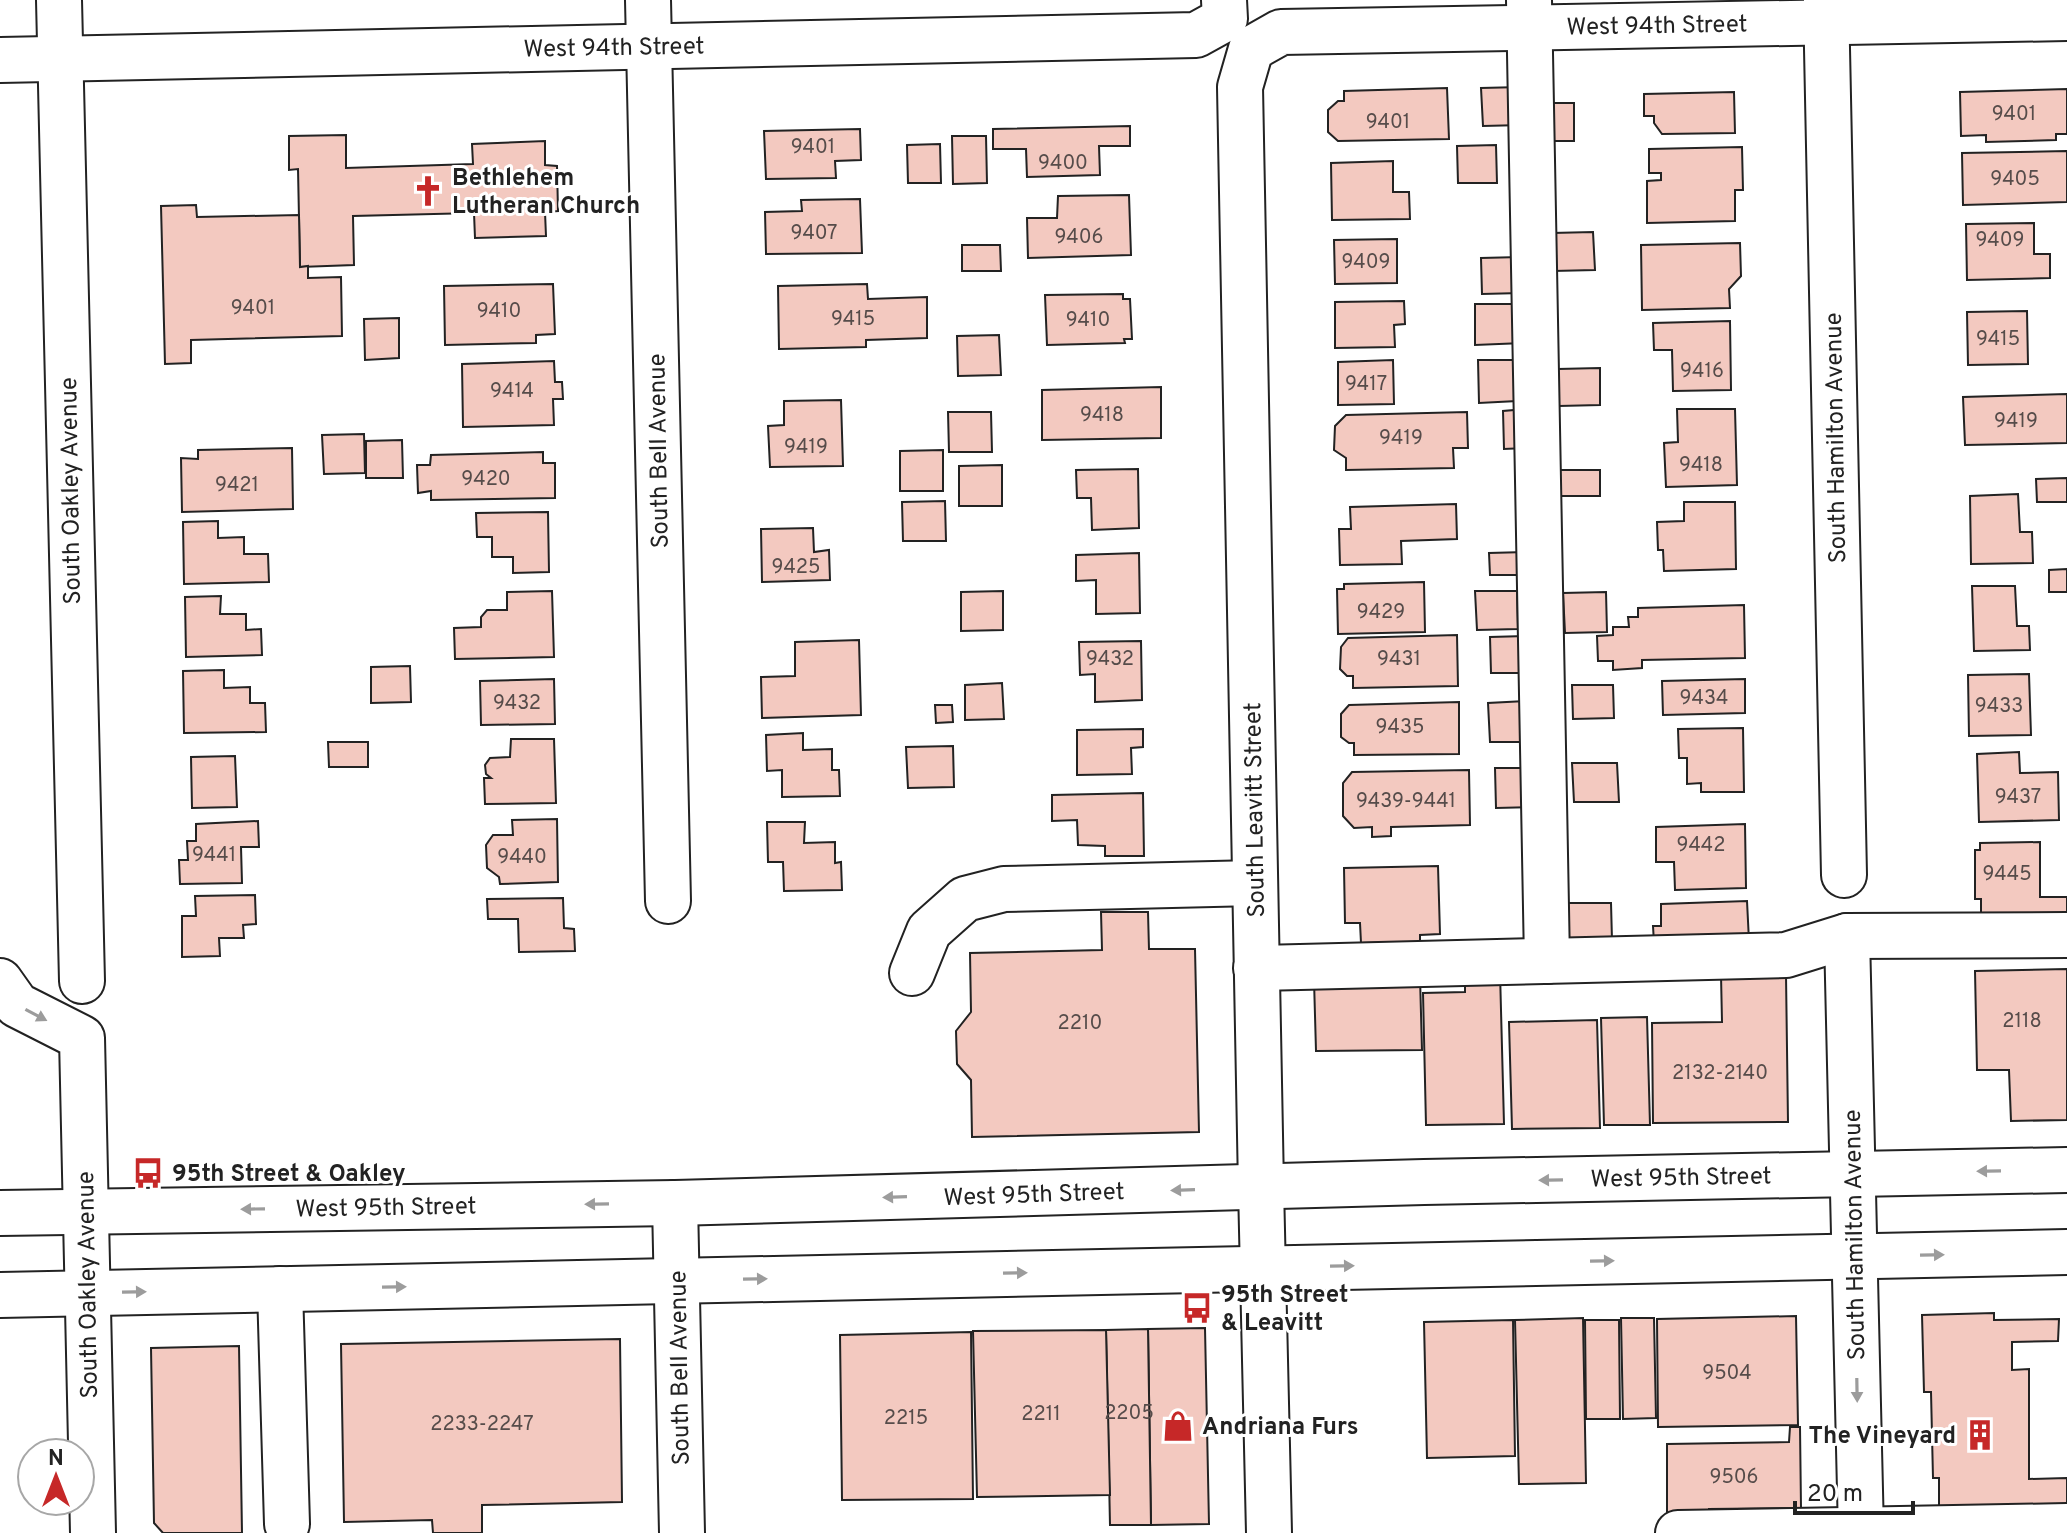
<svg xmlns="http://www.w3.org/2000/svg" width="2067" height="1533" font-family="Overpass,sans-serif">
	<rect width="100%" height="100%" fill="#fff"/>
	<g fill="#f3c9c0" stroke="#222" stroke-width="2">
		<polygon points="1521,87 1522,125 1483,126 1481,88"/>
		<polygon points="1447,88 1449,139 1338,141 1328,132 1328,110 1338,101 1344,101 1344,91"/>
		<polygon points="2067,89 2067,134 2056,134 2056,140 1986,142 1986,135 1961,136 1960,92"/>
		<polygon points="1734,92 1735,133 1662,134 1654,123 1654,116 1644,116 1644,94"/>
		<polygon points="1551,103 1574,103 1574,141 1552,141"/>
		<polygon points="1130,126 1130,146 1099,146 1100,175 1027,177 1026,149 993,149 993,129"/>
		<polygon points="860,129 861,160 835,161 836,178 766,179 764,131"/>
		<polygon points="346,135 346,168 473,164 472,144 545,141 545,165 557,166 558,211 545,212 546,236 475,238 474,213 353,216 354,265 300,267 298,169 289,170 289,136"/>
		<polygon points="952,136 986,136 987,183 953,184"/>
		<polygon points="940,144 941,183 908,183 907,145"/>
		<polygon points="1496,145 1497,183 1458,183 1457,146"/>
		<polygon points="1742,147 1743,190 1735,190 1735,221 1647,223 1647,181 1661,180 1661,173 1649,173 1649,149"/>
		<polygon points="2067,151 2067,202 1963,205 1962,153"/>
		<polygon points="1393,161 1393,192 1409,192 1410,219 1332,220 1331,163"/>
		<polygon points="1129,195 1131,255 1028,258 1027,218 1057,218 1058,196"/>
		<polygon points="860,199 862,253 766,254 765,212 802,211 801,200"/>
		<polygon points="196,205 197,217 299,215 300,267 308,266 308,278 341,277 342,336 191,340 191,363 165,364 161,206"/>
		<polygon points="2034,223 2034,254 2050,254 2050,278 1967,280 1966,224"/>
		<polygon points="1593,232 1595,270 1553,271 1552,233"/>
		<polygon points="1397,239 1397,283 1335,284 1334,240"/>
		<polygon points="1740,243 1741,276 1729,289 1730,308 1642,310 1641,245"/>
		<polygon points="962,245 1000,245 1001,271 962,271"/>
		<polygon points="1520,257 1521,293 1482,294 1481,258"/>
		<polygon points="553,284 555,334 536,335 536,343 445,345 444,286"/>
		<polygon points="867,284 868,299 927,297 927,338 866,340 866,347 779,349 778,286"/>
		<polygon points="1123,294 1123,299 1130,299 1132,339 1124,339 1125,343 1047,345 1045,295"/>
		<polygon points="1404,301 1405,324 1394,325 1395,347 1335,348 1335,302"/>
		<polygon points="1475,304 1521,304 1523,343 1475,345"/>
		<polygon points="2027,311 2028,364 1968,365 1967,312"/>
		<polygon points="399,318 399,358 365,360 364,319"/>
		<polygon points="1730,321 1731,390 1673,391 1672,350 1654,350 1653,323"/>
		<polygon points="999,335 1001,375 958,376 957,336"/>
		<polygon points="1393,360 1394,404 1338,405 1338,362"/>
		<polygon points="1478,360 1515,360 1517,401 1479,403"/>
		<polygon points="554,361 555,382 562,382 563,399 553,399 554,425 463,427 462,364"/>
		<polygon points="1600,368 1600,405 1559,406 1558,369"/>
		<polygon points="1161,387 1161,438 1042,440 1042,390"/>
		<polygon points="2067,394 2067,443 1965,445 1963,397"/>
		<polygon points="841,400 843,466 770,467 768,426 784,425 784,401"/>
		<polygon points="1526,409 1527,448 1504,449 1503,411"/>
		<polygon points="1677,409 1735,409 1737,485 1666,487 1664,443 1678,442"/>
		<polygon points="948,412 991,412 992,452 949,452"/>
		<polygon points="1467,412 1468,448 1453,448 1454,468 1346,470 1346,458 1334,450 1335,426 1346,415"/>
		<polygon points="364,434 365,473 324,474 322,435"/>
		<polygon points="402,440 403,478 366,478 366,441"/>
		<polygon points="292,448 293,509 182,512 181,458 198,459 198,450"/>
		<polygon points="943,450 943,491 900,491 900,451"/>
		<polygon points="543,452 543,463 555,463 555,498 431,500 431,491 418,493 417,465 430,465 431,455"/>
		<polygon points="1002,465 1002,506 959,506 959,466"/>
		<polygon points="1138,469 1139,528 1092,530 1091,498 1077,498 1076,470"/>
		<rect x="1559" y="470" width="41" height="26"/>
		<polygon points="2067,478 2067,502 2037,502 2036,479"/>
		<polygon points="2018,494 2020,532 2032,532 2033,563 1971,564 1970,496"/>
		<polygon points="945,501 946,541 903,541 902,502"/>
		<polygon points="1684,502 1735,502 1736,569 1664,571 1663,550 1658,550 1657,522 1684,521"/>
		<polygon points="1456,504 1457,539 1401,541 1402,564 1340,565 1339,529 1351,529 1350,507"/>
		<polygon points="548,512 549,572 513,573 513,557 492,557 492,537 477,537 476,513"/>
		<polygon points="218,521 218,538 244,537 244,554 268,554 269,582 184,584 183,522"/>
		<polygon points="813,528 814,552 829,550 830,580 762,582 761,529"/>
		<polygon points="1529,552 1529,575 1490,575 1489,553"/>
		<polygon points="1139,553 1140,613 1096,614 1096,580 1076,581 1076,555"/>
		<polygon points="2067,569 2067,592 2049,592 2049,570"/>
		<polygon points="1424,582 1425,632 1338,634 1337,589 1344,589 1344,584"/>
		<polygon points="1972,586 2015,586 2017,626 2029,626 2030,650 1974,651"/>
		<polygon points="552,591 554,657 455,659 454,628 481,627 481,617 487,610 507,610 507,592"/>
		<polygon points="1003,591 1003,630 961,631 961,592"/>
		<polygon points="1475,591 1517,591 1518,629 1477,630"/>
		<polygon points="1606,592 1607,632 1565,633 1563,593"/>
		<polygon points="221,596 220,614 246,614 246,630 261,629 262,655 186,657 185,597"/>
		<polygon points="1744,605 1745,658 1642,660 1642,668 1613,670 1613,661 1598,661 1597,636 1613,635 1613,627 1629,627 1628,617 1638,617 1638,608"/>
		<polygon points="1457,635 1458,686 1353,688 1353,676 1347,676 1340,669 1341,647 1348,638"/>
		<polygon points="1528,636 1529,673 1491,673 1490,637"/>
		<polygon points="859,640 861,715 762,718 761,677 795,676 795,642"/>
		<polygon points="1141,641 1142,700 1095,702 1095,674 1080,675 1079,642"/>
		<polygon points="410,666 411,702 371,703 371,667"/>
		<polygon points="224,670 224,688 250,687 250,703 265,703 266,732 184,733 183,671"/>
		<polygon points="2029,674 2031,735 1969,736 1968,675"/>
		<polygon points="554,679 555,724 481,725 480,681"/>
		<polygon points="1745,679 1745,713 1663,715 1662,681"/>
		<polygon points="1002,683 1004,719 965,720 965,685"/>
		<polygon points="1572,685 1613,685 1614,718 1573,719"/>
		<polygon points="1527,701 1528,742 1490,742 1488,703"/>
		<polygon points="1459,702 1459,754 1354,755 1354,743 1349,743 1341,737 1341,714 1349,705"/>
		<polygon points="935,705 952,705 953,722 936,723"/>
		<polygon points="1743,728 1744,792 1701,792 1701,783 1687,784 1687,758 1679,758 1678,729"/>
		<polygon points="1143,729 1143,747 1131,748 1132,774 1077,775 1077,730"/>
		<polygon points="803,733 803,750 832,749 832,770 839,770 840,796 782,797 782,770 767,771 766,735"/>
		<polygon points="511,739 554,739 556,803 485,804 484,778 491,778 486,774 485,765 490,758 510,757"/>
		<polygon points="328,742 368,742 368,767 329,767"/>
		<polygon points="953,746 954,787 908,788 906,747"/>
		<polygon points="2019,752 2020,773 2058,772 2059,820 1979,822 1977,754"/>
		<polygon points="235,756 237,807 192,808 191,757"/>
		<polygon points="1572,763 1617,763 1619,802 1574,802"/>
		<polygon points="1495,768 1530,768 1531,807 1496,808"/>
		<polygon points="1469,770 1470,825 1391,827 1391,836 1372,837 1372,827 1354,828 1343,816 1343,783 1352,772"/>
		<polygon points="1143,793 1144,856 1105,856 1105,846 1078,845 1077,820 1052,821 1052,795"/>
		<polygon points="557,819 558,882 500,884 499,877 487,868 486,845 493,835 513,835 512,820"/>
		<polygon points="258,821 259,847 241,847 242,883 180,884 179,860 188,860 187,841 196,841 196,824"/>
		<polygon points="767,822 805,822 804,843 835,842 835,863 841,862 842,890 784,891 783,862 768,862"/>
		<polygon points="1745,824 1746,888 1675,890 1674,862 1656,862 1656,827"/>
		<polygon points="2040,842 2040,897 2067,897 2067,924 1981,922 1981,899 1975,899 1975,850 1980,850 1980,843"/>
		<polygon points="1438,866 1440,934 1420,935 1420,942 1361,943 1360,923 1345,923 1344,868"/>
		<polygon points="255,895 256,924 243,925 244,938 219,938 220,956 182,957 182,916 196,916 195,896"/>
		<polygon points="563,898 564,928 574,929 575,951 519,952 518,919 488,919 487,899"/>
		<polygon points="1747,901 1749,941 1654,943 1653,926 1661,926 1661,904"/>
		<polygon points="1568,903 1611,903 1612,940 1569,940"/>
		<polygon points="1101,912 1148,912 1149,949 1195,949 1199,1132 972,1137 971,1080 957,1064 956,1031 971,1012 970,953 1102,950"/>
		<polygon points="2067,969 2067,1120 2011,1121 2009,1070 1977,1070 1975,971"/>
		<polygon points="1500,972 1504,1124 1426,1125 1423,993 1465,992 1465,974"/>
		<polygon points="1721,975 1786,975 1788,1122 1653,1123 1652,1023 1722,1022"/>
		<polygon points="1420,977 1422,1050 1316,1051 1314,980"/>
		<polygon points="1647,1017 1650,1125 1604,1125 1601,1018"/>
		<polygon points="1597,1020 1600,1128 1512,1129 1509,1022"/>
		<polygon points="1994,1313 1994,1320 2059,1319 2058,1341 2012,1342 2012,1370 2029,1369 2029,1479 2067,1478 2067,1512 1939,1515 1939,1478 1933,1478 1931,1392 1924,1392 1922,1315"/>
		<polygon points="1796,1316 1798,1425 1658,1427 1657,1319"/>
		<polygon points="1583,1318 1586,1483 1519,1484 1515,1320"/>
		<polygon points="1621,1318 1654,1318 1656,1418 1623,1419"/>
		<polygon points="1513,1320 1515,1456 1427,1458 1424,1322"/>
		<polygon points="1585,1320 1619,1320 1620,1419 1586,1419"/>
		<polygon points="1205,1328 1209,1524 1151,1525 1148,1329"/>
		<polygon points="1148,1329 1151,1525 1110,1525 1106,1330"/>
		<polygon points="1106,1330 1110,1495 977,1497 973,1331"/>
		<polygon points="971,1332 973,1499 842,1500 840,1335"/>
		<polygon points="620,1339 622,1502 482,1505 482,1533 433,1533 432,1520 344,1522 341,1344"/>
		<polygon points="239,1346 242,1533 163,1533 154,1523 151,1348"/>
		<polygon points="1790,1427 1800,1427 1801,1508 1709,1509 1709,1520 1667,1520 1667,1444 1789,1442"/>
	</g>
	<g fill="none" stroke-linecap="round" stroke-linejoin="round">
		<defs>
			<g id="minor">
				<polyline points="59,0 82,981"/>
				<polyline points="648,0 668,901"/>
				<polyline points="1529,0 1547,961"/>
				<polyline points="1826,0 1844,875"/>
				<polyline points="0,60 1196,35 1225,19 1224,0"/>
				<polyline points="1847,936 1861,1533"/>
				<polyline points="1256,968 1786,955 1847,936 2067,935"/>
				<polyline points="912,973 929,931 965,899 1004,889 1255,883"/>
				<polyline points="0,981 17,1005 82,1038 93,1533"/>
				<polyline points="675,1203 682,1533"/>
				<polyline points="280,1289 287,1524"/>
				<polyline points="1269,1533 1261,1187 1240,87 1251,49 1281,32 2067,18"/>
				<polyline points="1678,1533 2067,1526"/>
			</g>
			<g id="major">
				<polyline points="0,1213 675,1203 1424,1182 2067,1170"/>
				<polyline points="0,1295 2067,1252"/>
			</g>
		</defs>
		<use href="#minor" stroke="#222" stroke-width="48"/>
		<use href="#major" stroke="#222" stroke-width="48"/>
		<use href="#minor" stroke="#fff" stroke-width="44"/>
		<use href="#major" stroke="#fff" stroke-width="44"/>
	</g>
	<defs><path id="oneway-solid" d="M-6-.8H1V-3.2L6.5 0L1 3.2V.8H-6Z" transform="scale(2)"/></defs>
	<g fill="#9c9c9c">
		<use href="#oneway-solid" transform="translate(36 1015) rotate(28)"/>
		<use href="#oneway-solid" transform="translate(1989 1171) rotate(179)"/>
		<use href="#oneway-solid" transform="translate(1551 1180) rotate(179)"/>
		<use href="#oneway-solid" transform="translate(1183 1190) rotate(178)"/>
		<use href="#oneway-solid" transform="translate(895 1197) rotate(178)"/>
		<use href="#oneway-solid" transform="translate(597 1204) rotate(179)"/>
		<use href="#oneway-solid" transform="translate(253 1209) rotate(179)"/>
		<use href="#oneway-solid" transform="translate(1932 1255) rotate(-1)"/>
		<use href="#oneway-solid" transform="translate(1602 1261) rotate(-1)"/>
		<use href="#oneway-solid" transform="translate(1342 1266) rotate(-1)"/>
		<use href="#oneway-solid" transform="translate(1015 1273) rotate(-1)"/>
		<use href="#oneway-solid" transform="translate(755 1279) rotate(-1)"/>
		<use href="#oneway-solid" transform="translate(394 1287) rotate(-1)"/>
		<use href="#oneway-solid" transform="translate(134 1292) rotate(-1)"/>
		<use href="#oneway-solid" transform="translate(1857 1390) rotate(89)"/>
	</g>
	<defs>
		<symbol id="church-bare" viewBox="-9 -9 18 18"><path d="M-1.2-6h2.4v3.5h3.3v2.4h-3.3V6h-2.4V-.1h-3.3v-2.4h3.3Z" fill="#c62828" stroke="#fff" stroke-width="2.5" paint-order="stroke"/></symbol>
		<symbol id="bus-bare" viewBox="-9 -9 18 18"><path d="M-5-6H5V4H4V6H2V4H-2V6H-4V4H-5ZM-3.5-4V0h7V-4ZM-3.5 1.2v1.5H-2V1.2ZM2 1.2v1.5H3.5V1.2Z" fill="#c62828" stroke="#fff" stroke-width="2.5" paint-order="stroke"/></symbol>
		<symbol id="shop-bare" viewBox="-9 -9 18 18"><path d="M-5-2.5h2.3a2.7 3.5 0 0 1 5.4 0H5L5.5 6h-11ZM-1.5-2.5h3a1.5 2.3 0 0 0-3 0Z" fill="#c62828" stroke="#fff" stroke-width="2.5" paint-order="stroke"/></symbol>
		<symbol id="building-bare" viewBox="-9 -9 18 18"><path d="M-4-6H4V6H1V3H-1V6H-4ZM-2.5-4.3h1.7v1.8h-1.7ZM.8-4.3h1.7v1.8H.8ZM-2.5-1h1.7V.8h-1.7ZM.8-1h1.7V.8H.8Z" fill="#c62828" stroke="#fff" stroke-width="2.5" paint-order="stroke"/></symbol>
	</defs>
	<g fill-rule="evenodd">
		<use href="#church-bare" x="406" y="169" width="44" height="44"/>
		<use href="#bus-bare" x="126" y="1151" width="44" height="44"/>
		<use href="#bus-bare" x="1175" y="1286" width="44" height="44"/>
		<use href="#shop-bare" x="1156" y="1404" width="44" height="44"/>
		<use href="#building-bare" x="1958" y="1413" width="44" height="44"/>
	</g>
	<g text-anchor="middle" stroke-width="6" stroke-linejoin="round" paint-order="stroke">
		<g font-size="20" fill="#564c4a">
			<text x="2014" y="120">9401</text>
			<text x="1388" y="128">9401</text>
			<text x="813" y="153">9401</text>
			<text x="1063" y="169">9400</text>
			<text x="2015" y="185">9405</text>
			<text x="814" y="239">9407</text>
			<text x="1079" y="243">9406</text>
			<text x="2000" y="246">9409</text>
			<text x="1366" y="268">9409</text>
			<text x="253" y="314">9401</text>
			<text x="499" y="317">9410</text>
			<text x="853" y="325">9415</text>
			<text x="1088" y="326">9410</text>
			<text x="1998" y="345">9415</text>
			<text x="1702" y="377">9416</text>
			<text x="1366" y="390">9417</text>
			<text x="512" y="397">9414</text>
			<text x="1102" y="421">9418</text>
			<text x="2016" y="427">9419</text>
			<text x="1401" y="444">9419</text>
			<text x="806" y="453">9419</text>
			<text x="1701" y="471">9418</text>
			<text x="486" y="485">9420</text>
			<text x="237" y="491">9421</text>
			<text x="796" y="573">9425</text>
			<text x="1381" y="618">9429</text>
			<text x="1110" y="665">9432</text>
			<text x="1399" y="665">9431</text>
			<text x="1704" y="704">9434</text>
			<text x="517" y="709">9432</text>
			<text x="1999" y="712">9433</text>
			<text x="1400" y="733">9435</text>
			<text x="2018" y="803">9437</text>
			<text x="1406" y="807">9439-9441</text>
			<text x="1701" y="851">9442</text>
			<text x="214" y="861">9441</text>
			<text x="522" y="863">9440</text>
			<text x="2007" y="880">9445</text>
			<text x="2022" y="1027">2118</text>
			<text x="1080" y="1029">2210</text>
			<text x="1720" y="1079">2132-2140</text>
			<text x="1727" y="1379">9504</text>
			<text x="1129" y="1419">2205</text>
			<text x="1041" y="1420">2211</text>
			<text x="906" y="1424">2215</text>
			<text x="482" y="1430">2233-2247</text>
			<text x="1734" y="1483">9506</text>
		</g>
		<g font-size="24" fill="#222" stroke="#fff">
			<text transform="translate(1657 25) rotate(-1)" y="8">West 94th Street</text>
			<text transform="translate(614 47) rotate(-1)" y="8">West 94th Street</text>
			<text transform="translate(1835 438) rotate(-91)" y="8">South Hamilton Avenue</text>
			<text transform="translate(658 451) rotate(-91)" y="8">South Bell Avenue</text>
			<text transform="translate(70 491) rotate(-91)" y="8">South Oakley Avenue</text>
			<text transform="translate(1254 810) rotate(-91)" y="8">South Leavitt Street</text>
			<text transform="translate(1681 1177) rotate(-1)" y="8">West 95th Street</text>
			<text transform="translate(1034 1194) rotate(-2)" y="8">West 95th Street</text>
			<text transform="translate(386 1207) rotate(-1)" y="8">West 95th Street</text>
			<text transform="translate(1854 1235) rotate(-91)" y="8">South Hamilton Avenue</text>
			<text transform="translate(87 1285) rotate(-91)" y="8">South Oakley Avenue</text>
			<text transform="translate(679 1368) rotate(-91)" y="8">South Bell Avenue</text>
		</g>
		<g font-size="24" font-weight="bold" fill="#222" stroke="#fff" text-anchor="start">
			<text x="452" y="185">Bethlehem<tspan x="452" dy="28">Lutheran Church</tspan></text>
			<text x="172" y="1181">95th Street &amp; Oakley</text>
			<text x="1221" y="1302">95th Street<tspan x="1221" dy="28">&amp; Leavitt</tspan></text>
			<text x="1202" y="1434">Andriana Furs</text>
			<text x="1956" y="1443" text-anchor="end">The Vineyard</text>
		</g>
	</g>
	<g transform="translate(56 1477)"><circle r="38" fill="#ffffff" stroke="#a7a7a7" stroke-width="2"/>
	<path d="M0-6L14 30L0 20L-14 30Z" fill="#c62828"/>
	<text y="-12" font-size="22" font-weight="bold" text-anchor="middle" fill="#222222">N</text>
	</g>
	<path d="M1795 1501v12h118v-12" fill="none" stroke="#222222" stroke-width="4"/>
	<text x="1807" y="1501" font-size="24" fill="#222222" stroke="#ffffff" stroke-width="6" paint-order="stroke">20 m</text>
</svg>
